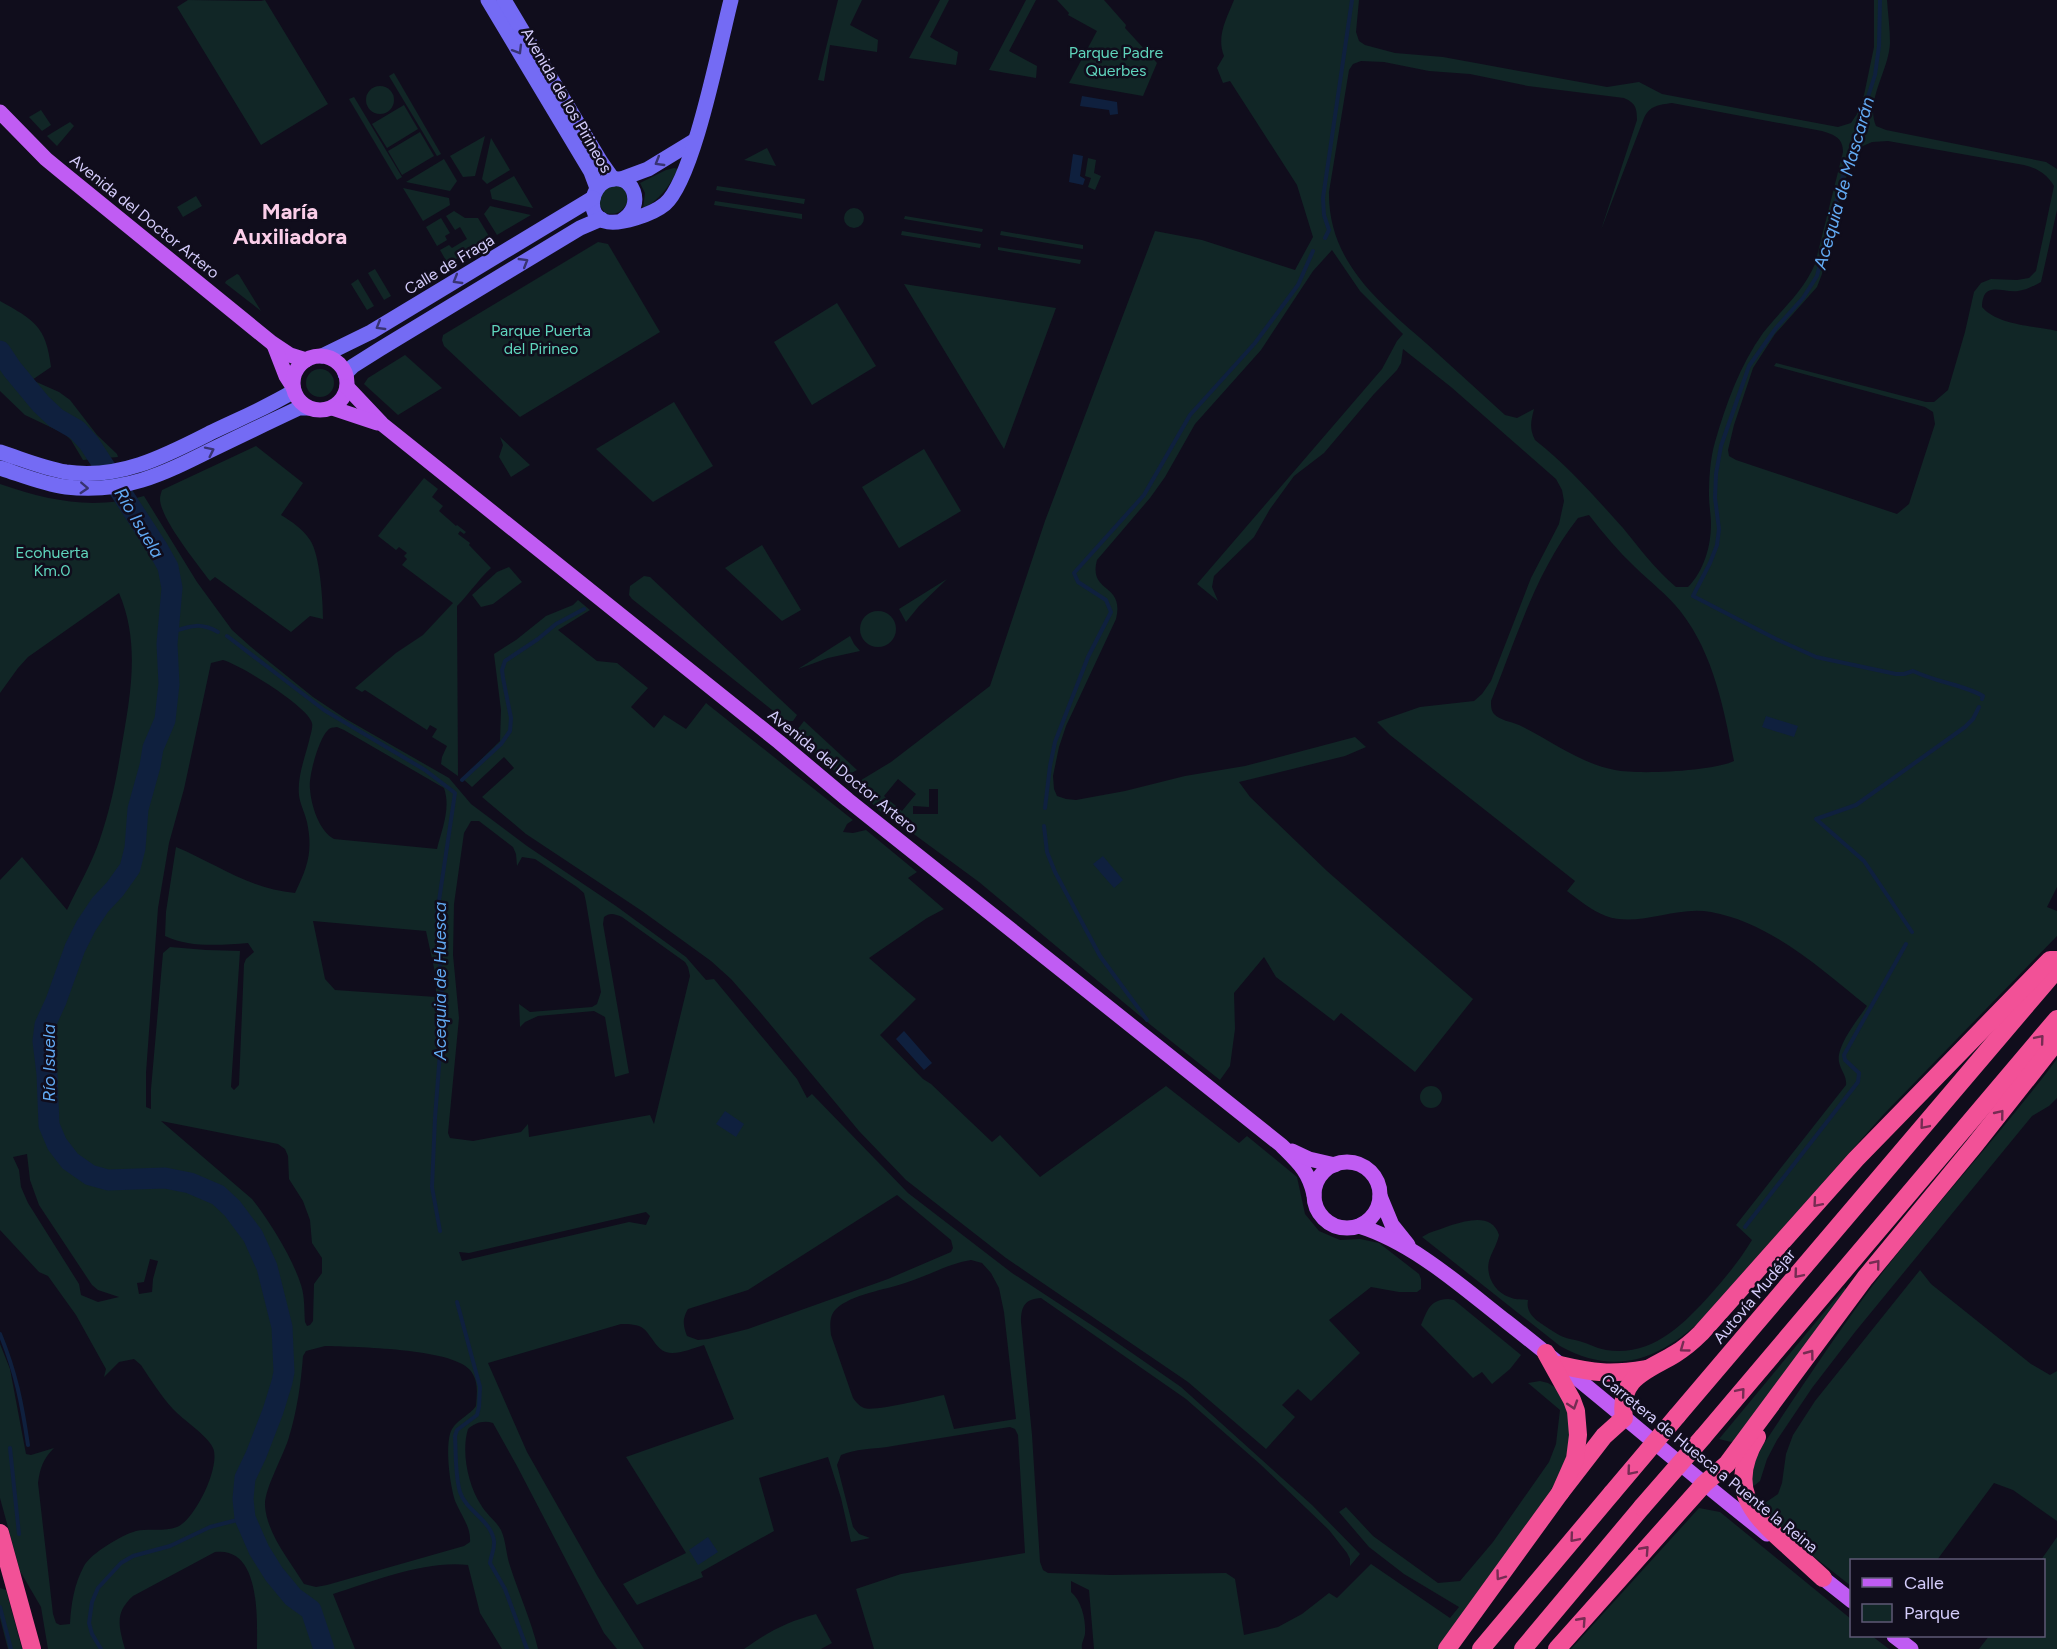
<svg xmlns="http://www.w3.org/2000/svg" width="2057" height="1649" font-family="Figtree,sans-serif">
	<rect width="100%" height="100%" fill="#100d1c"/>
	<g fill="#112626" fill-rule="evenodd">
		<polygon points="188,0 261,1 265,0 328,104 261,145 177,7"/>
		<polygon points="838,0 862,0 850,25 878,40 877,52 830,45 824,81 818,80"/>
		<polygon points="940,0 949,0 930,37 958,52 956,65 909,58"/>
		<polygon points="1026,0 1036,0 1009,51 1037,66 1036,78 989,70"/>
		<polygon points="1057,0 1104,0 1126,25 1125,28 1157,63 1143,96 1069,83 1097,31 1068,15 1069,13"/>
		<path d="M1234,0h125l-3,32 3,9 6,4 30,8 48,4 164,30 32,-5 23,12 176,33 13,-4 6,-9 7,-19 10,-48v-47h13c1,14 3,29 3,43 -1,27 -25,58 -14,83l10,4 160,32 11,7v41l-16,72c-8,4 -14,8 -23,9 -17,2 -35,-11 -36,16 15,18 52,19 75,24v556l-10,20 10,4v25l-174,179 -185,208c-43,39 -86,52 -138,23l-138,-109 7,-4c20,-6 61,-27 70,2 -2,9 -6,15 -9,23 -6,15 4,34 19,39 6,3 13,2 19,3 -3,15 11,22 23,30 9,6 13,8 24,10 11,2 20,8 31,10 45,7 76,-24 104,-55 16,-18 30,-35 42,-55l-16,-15 110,-140c1,-9 -5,-14 -7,-23 -3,-16 19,-43 28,-56 -46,-37 -96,-83 -156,-94 -35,-7 -72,16 -105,4 -14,-5 -27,-16 -39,-25l8,-10 -185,-146 -13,-13 43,-15 54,-6 8,-7 9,-13 40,-103 28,-54 5,-23 -2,-11 -6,-11 -105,-92 -48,-38 -2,14 -4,7 -23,24 -50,59 -30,23 -24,33 -16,28 -40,39 -2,11 6,14 -21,-17 185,-215 15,-28 6,-7 -43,-43 -28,-41 -19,21 -52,79 -66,74 -30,53 -15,21 -53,62c-9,34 28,22 19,59l-50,107 -7,21 -6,29 1,13 3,7 9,3 10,1 49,-9 60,-15 60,-10 110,-29 11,10 -21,9 -106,26 11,15 77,74 146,128 -58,73 -74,-59 -7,8 -58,-44 -12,-20 -30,36 1,36 -5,37 -10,14 -68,-54 -173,-144 -68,-50 -3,-9 -5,-3 -19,-5 -31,-30 38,-23 99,-76 55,-165 110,-290 47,9 93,30 18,-33 -16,-52 -67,-104 -7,2 -6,-15 7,-12c-8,-20 3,-38 10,-56zM1361,61l23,1 45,9 41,3 58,12 96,12c11,5 13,9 13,22l-36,110 43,-112c6,-13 15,-13 28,-15l150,28c13,4 21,7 21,21l-28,112c-12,28 -34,46 -52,69 -23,32 -37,71 -48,109 -5,17 -6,37 -6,54 0,9 2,19 2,28 0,22 -7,47 -23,63h-12c-21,-18 -36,-38 -53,-59 -28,-31 -55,-62 -88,-88 -6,-12 -4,-19 -1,-31l-17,9 -12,-3c-26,-24 -52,-47 -78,-71 -48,-42 -99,-82 -98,-152l20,-122 4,-6zM1888,141l136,24c14,4 22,8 30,21l-18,85 -7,7 -12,2 -26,-1 -10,4 -7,9 -9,40 -17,58 -14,12h-8l-150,-39 -2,3 151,41 8,5 2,12 -26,80 -12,10 -161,-54 -7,-4 -1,-6 6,-25 19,-57 22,-34 42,-47 5,-13 4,-22 23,-85 14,-21 9,-4zM1589,515c14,18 29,36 46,52 15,15 32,27 46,45 33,43 43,97 53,149 -20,10 -96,14 -119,9 -34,-6 -65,-30 -96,-45 -7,-3 -20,-5 -25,-11 -3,-4 -3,-8 -3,-13 25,-62 45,-130 87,-183zM898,779l18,15 -14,17 -18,-15zM929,789h9v25h-25v-8l16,1z"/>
		<polygon points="394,73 441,154 437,156 389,76"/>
		<circle cx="380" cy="100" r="14"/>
		<polygon points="354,97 402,177 397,180 349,99"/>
		<polygon points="404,105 418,129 387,148 372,124"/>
		<polygon points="41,110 51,125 42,131 29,117"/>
		<polygon points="70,122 74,126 57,146 47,136"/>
		<polygon points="420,132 434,156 402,175 388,151"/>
		<polygon points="485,136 475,176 463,177 450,156"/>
		<polygon points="491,138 510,170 487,184 482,179"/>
		<polygon points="767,148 776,166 744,160"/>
		<polygon points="1088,158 1096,160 1094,173 1101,176 1095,190 1088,187 1091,178 1085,176"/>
		<polygon points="444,159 457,181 450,191 406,182"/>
		<path d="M674,168l4,1c-9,18 -18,30 -35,40l2,-16 -5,-10 26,-13z"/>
		<polygon points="514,176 533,208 492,199 490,190"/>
		<path d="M617,185l8,4 3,12c-5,10 -11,15 -23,12l-7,-10 7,-15z"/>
		<polygon points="717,186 805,199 804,204 716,190"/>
		<polygon points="403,188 449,198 450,205 423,221"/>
		<polygon points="196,196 202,206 183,217 177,207"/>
		<polygon points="715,201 802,214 802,219 714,205"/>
		<polygon points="490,206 531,215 497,235 484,214"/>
		<circle cx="854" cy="218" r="10"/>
		<polygon points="454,211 465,218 478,218 490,238 448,264 440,250 449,245 452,248 467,239 460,227 455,230 446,216"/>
		<polygon points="905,216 983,229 982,232 904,219"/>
		<polygon points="441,218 450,233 445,236 447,240 437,246 426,227"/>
		<polygon points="902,231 981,244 980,248 901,235"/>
		<polygon points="1001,231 1083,245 1083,249 1000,235"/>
		<polygon points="598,242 608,244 660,332 520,417 444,346 442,340 443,335"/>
		<polygon points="998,247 1081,260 1080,264 998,250"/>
		<polygon points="375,269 391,296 384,300 368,273"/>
		<polygon points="237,274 239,275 261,311 225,283 226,281"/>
		<polygon points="358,279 374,306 367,310 351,284"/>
		<polygon points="904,284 1056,308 1004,449"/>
		<path d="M0,301c34,19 46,25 51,66l-19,13 27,12 11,8 27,35 20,19 1,3 -35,3 -12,-20 -6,-6 -40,-19 -25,-24z"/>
		<polygon points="837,303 876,366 812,405 774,342"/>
		<polygon points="405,355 442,388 398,415 364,384 368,378"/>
		<circle cx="320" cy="383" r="14"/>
		<polygon points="674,402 713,466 653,502 596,449"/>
		<polygon points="500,437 530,465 511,477 499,457 503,445"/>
		<path d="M256,446l47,37 -22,32c11,7 21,13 29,25 10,14 13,61 13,79l-13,-3 -19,16 -76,-55 -5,4c-12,-16 -50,-63 -50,-82 0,-3 1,-6 2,-9z"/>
		<polygon points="924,449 961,511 899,548 862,487"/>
		<path d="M424,478l14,11 -6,8 11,9 -4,5 17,15 1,-1 9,7 -2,2 -4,-3 -2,3 12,9 -1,2 22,23c-13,12 -22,26 -34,38l1,170 -17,-12 1,-7 5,-11 -15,-9 5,-8 -7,-4 -3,5 -62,-40 -3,2 -7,-4 41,-35 27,-18 30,-32 -51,-38 5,-6 -3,-3 3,-3 -8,-6 -3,3 -18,-14z"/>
		<path d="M0,484c50,17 92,26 144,12l53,86 35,48 19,17 62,50 33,22 103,59 22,26 56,42 89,60 70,51 20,23 8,-1 83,100 10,19 5,-4 96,99 104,80 84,55 85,59 131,118 48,49 -10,12v-7l-3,-6 -18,-23 -69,-66 -74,-65 -145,-101c-16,1 -20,8 -20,24l11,113 8,127 3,8 5,3 63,2 115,-2 9,6 9,56 34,-8 24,-13 27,-21 8,5 34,-34 79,54 9,-11 -55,-33 -35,-27 -30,-35 7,-5 27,29 65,47 22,-2 33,-39 56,-80 7,-18 4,-34 -32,-27 12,-2 8,2 10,6 11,23 1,39 -14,34 -119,164h-343l-5,-59 -18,-9v11c11,9 15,29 14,42 -1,6 -4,9 -3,15h-208l-18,-60 45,-15 124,-21 -7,-118 -3,-6 -5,-2c-41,6 -82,13 -123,20 -16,2 -31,2 -46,8l-4,10 16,62 6,7 11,4 -19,4 -10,-44 -13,-41 -69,21 15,53 -73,41 2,5 -66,28 -14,-21 63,-31 -60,-96 108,-38 -30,-74c-10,3 -22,8 -32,8 -15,0 -19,-16 -28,-24 -6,-5 -15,-5 -23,-5l-133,39 39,89 71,125 46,72h-27l-13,-16 -87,-167 -24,-43c-10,-3 -18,0 -25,6 -7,23 0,56 13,76 5,9 15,16 20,25 5,11 5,24 9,36 9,28 21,54 28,83h-36l-22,-36 -12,-48c-41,-5 -95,16 -135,29l22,55h-98c0,-30 4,-103 -42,-97l-82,44c-19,17 -14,31 -8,53h-77l-7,-42 -21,-36 -20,-73v-154l10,25 16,85 5,1 23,-7c-11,11 -14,20 -16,35l15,131 3,9 4,2 10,-1c1,-19 4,-40 14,-58 7,-13 38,-31 52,-35 14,-3 28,1 41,-4 18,-7 44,-61 36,-79 -6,-13 -30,-28 -40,-39 -12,-13 -22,-29 -32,-44l-7,-6 -15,3 -15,15 2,-8 -30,-54 -28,-39 -9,-4 -39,-42v-350l22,-23 45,53c11,-23 25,-47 33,-71 10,-29 16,-58 21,-89 9,-52 20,-106 -2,-157l-91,64 -10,11 -18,25zM223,660c16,4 86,47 89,63 1,4 -1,10 -2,14 -4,18 -13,39 -11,58 1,9 6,18 8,27 6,29 1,44 -12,71 -46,-4 -78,-29 -119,-46l-10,65 -1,24c24,12 57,9 83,7l6,9 -8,7 -2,5 -5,121 -5,5 -3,-3 9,-136 -34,-1 -36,-3 -7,6 -12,136v20l-5,-2v-34l12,-165 11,-65 15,-54 27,-126zM337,727l7,3 100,58c7,20 -2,41 -7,61l-103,-10c-15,-8 -23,-34 -24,-50 -2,-12 9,-51 18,-59 3,-3 4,-2 9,-3zM471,821h8l34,26 3,7 1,12 5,-9 13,2 42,28 7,6 2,9 15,90 -4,12 -5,3 -62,5 -11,-8 1,23 5,-5 13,-6 56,-5 11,6 10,60 14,-4 -26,-149 1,-7c6,-5 11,-3 18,0l63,45 3,5 2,9 -36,148 -4,-9 -121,22 -1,-13 -7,8 -48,9 -23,-3 -2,-5 11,-115 -6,-63 1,-51 10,-71zM313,921l113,10 10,46v20l-101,-7 -10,-11zM161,1121l117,23 7,5 3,7 1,23 14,22 7,19 2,23 10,15v15l-8,11 -1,37 -3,4 -3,1 -2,-4c-1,-12 0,-25 -4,-37 -9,-28 -31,-63 -49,-86zM27,1154l3,26 9,25 53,80 6,5 21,7 -21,5 -17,-7 -2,-11 -51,-81 -7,-16 -2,-17 -6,-13zM897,1195l54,45 2,8 -2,4 -63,27 -140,50 -40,10 -10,1 -11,-4c-4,-11 -5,-17 1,-27l60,-19zM646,1212l4,4 -4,9 -17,-3 -167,39 -3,-9 10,1zM150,1259l8,2 -5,18 -1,13 -13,2 -2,-11 7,-1zM971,1260l11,3 9,10 8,15 5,24 12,107 -62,10 -10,-34c-15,3 -70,17 -80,13 -5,-2 -8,-6 -11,-10l-22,-63c-1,-9 -2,-19 5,-26 16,-15 49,-19 69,-26 23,-7 42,-19 66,-23zM325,1346c30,1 126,2 145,24 9,11 7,23 6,36 -6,9 -18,13 -24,23 -8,14 -2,59 4,74 6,14 15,24 14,39l-6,4 -137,39 -11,2 -12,-3c-14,-23 -37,-50 -39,-78 -1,-17 19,-51 24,-69 8,-26 12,-54 14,-81l3,-5z"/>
		<polygon points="762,545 801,610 782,621 725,568"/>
		<polygon points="509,567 522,582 493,604 481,607 472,595 497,572"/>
		<polygon points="644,576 650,577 797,715 793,721 786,721 632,599 629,595 630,586"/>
		<polygon points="947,579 919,606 906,622 899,609"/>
		<polygon points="578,600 590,610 558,630 597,661 617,663 648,688 631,707 654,728 664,715 686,729 706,703 853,820 847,824 843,832 853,833 866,830 917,872 908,878 944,909 927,918 869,958 916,999 880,1035 923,1079 931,1084 992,1142 1000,1135 1040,1177 1166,1086 1239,1143 1247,1136 1297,1177 1305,1214 1319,1231 1340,1240 1360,1239 1379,1243 1419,1274 1421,1279 1421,1289 1417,1292 1399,1292 1371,1287 1329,1320 1360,1353 1311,1401 1298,1389 1282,1405 1295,1417 1266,1449 1188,1382 1006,1258 906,1180 859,1131 760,1012 731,979 711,961 642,911 526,834 482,797 514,768 504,757 472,787 462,778 500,741 501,710 494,654 516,640 546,616 573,605"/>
		<circle cx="878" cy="629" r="18"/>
		<polygon points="850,636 854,644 860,651 828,658 798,669"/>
		<polygon points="804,721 857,770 842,778 794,734"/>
		<path d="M2057,1059v39l-8,8 -17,10 -177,216 -43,56 -35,52 -10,19 -7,22 -10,8 5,-28 8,-16c40,-60 79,-120 123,-177 56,-71 117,-137 171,-209z"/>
		<circle cx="1431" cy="1097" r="11"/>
		<polygon points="1920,1270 1931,1284 2031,1364 2050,1375 2057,1371 2057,1521 2013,1490 1994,1483 1937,1560 1852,1560 1851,1586 1794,1541 1764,1511 1762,1505 1778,1494 1782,1483 1786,1454 1793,1435 1815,1401"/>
		<polygon points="1845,1287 1845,1291 1736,1440 1731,1442 1719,1439"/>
		<path d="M1448,1299l6,1 67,55 -11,14 -18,15 -10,-12 -9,6 -52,-53c7,-15 8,-25 27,-26z"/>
		<polygon points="1699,1508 1720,1512 1851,1619 1852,1636 1872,1636 1889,1649 1571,1649"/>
		<polygon points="2057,1537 2057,1649 1979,1649 1989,1636 2044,1636 2044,1560 2041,1560"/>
		<polygon points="0,1588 6,1590 22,1649 8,1649 0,1618"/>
		<path d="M816,1614l16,29 -11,6h-77c25,-18 43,-27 72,-35z"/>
	</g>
	<g fill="#0f203e">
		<polygon points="1082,96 1117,102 1118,114 1110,115 1109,110 1080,106"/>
		<polygon points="1073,154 1083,156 1080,176 1085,179 1083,185 1069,182"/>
		<polygon points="1766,716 1798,726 1794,737 1762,727"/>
		<polygon points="1103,856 1123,880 1114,888 1093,864"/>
		<polygon points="904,1031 932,1063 924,1070 896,1039"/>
		<polygon points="725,1111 744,1124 736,1137 716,1124"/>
		<polygon points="708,1537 718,1552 698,1565 689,1550"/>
	</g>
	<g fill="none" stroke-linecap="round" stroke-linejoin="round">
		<g stroke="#0f203e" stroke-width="4">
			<path d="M1880,0l-1,46 -4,29 -29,89 -29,112 -14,22 -27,30 -27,38 -28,80 -5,28 -1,24 4,31 -2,16 -7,18 -17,33 83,43 40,18 80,17h8l9,-3c22,11 52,14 70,25l-1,3"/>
			<polyline points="1325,238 1329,230 1324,215 1323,198 1352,0"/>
			<path d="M168,633c20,-6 30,-12 50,-1"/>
			<polyline points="227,636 324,710 425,770 455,793 437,914 443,1014 435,1118 432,1187 440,1231"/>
			<polyline points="462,780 501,744 510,731 511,718 503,678 502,670 505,661 538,639 556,624 584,609"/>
			<polyline points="1045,808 1050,766 1055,742 1088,657 1111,612 1106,600 1078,582 1074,573 1144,495 1190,415 1255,343 1298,285 1313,251"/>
			<polyline points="1044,826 1047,852 1055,872 1100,956 1147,1020"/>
			<polyline points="1912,932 1864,861 1816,819 1856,805 1965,727 1973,719 1979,707"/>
			<polyline points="1745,1227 1858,1082 1859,1073 1845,1060 1844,1055 1906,944"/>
			<path d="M457,1302l23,85 -1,20 -2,8 -20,15 -2,6c1,17 0,39 5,56 6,19 31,28 34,49 1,8 -3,14 -4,22l15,26 22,60"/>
			<path d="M0,1334c16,39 22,70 28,111"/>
			<polyline points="10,1448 19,1534"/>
			<polyline points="0,1607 11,1649"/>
			<polyline points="101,1649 92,1634 89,1623 92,1602 98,1588 121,1563 133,1556 170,1546 210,1527 245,1518"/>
		</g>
		<polyline stroke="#0f203e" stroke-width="21" points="0,351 12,369 41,404 56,418 77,430 89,443 158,549 168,567 172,588 167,644 169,684 165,720 153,748 150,766 138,809 135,848 130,868 115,889 100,905 86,926 75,948 56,1001 45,1025 43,1041 47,1074 49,1125 57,1144 70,1161 90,1175 108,1180 165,1178 190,1183 218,1195 232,1208 253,1236 267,1267 282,1327 284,1372 282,1382 273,1411 256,1455 245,1478 243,1499 245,1518 259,1550 274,1574 293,1597 311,1610 324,1649"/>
		<g stroke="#746bf4" stroke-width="15">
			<polyline points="488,0 591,172 597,188"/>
			<polyline points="504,0 601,162 613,179"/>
			<polyline points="621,179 648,169 694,141"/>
			<path d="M621,221c26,-14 12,-52 -15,-40 -15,7 -20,33 -2,40 15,5 49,-7 61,-17 29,-25 55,-162 66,-204"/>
			<polyline points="322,356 371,332 593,198"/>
			<polyline points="345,374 353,366 380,349 580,228 601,219"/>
			<path d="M0,452c22,7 43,16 66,20 54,8 99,-16 146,-40 27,-13 56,-25 82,-41"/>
			<path d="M0,468c22,7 43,16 66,19 57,7 97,-13 145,-37 29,-14 58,-28 88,-42h10"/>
		</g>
		<g stroke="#c05cf3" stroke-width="15">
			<polyline points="0,112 46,159 63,173 272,343 290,355 306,360"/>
			<polyline points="274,345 286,376 293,387"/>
			<circle cx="320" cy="383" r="27"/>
			<path d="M347,387l35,37 397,318 69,58 433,345c17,17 28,26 33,50"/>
			<polyline points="332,408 377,423"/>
			<polyline points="1292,1151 1309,1159 1335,1165"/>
			<circle cx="1347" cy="1195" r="33"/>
			<polyline points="1380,1196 1392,1225 1408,1245"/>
			<path d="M1359,1226c55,17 103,61 148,96 88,69 172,143 260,212"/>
			<polyline points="1814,1571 1852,1601"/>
			<polyline points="1894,1636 1911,1649"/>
		</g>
		<g stroke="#f25197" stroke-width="18">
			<path d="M1560,1365c34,8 51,10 86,4"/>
			<polyline points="1677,1416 2057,969"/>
			<polyline points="1703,1437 2057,1019"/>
			<path d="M1757,1437c-30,50 -7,76 31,109 11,10 23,21 35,32"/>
			<path d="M1560,1493l44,-57 20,-18c-6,-41 23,-47 51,-64 10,-6 18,-13 26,-21l155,-174 194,-199h7"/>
			<polyline points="0,1533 32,1649"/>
			<polyline points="1447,1649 1560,1493 1575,1459 1578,1435 1576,1411 1572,1400 1546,1353"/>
			<polyline points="1481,1649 1612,1493"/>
			<polyline points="1523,1649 1642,1507"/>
			<polyline points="1557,1649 1704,1484 1727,1464 1865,1278 1974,1146 2057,1041"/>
		</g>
		<g stroke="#f25197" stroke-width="18">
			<polyline points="1612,1493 1677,1416"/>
			<polyline points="1642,1507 1703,1437"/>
		</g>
	</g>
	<defs><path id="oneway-chevron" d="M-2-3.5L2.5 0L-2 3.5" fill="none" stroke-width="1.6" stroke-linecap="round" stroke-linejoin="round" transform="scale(1.5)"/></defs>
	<g stroke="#383372">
		<use href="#oneway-chevron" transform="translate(518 50) rotate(59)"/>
		<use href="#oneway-chevron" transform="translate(659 162) rotate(149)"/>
		<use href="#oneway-chevron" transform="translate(524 262) rotate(-31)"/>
		<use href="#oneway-chevron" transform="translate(457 280) rotate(149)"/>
		<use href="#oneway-chevron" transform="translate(380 326) rotate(149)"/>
		<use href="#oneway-chevron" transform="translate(210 451) rotate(-26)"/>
		<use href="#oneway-chevron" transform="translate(84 488) rotate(3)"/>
	</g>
	<g stroke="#762c53">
		<use href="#oneway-chevron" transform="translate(2040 1039) rotate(-50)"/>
		<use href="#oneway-chevron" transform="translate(2000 1114) rotate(-51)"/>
		<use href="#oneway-chevron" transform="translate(1924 1125) rotate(130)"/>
		<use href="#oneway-chevron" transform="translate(1817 1203) rotate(131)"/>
		<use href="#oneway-chevron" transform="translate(1876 1264) rotate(-51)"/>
		<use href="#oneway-chevron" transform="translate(1798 1274) rotate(130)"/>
		<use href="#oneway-chevron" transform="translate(1684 1348) rotate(144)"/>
		<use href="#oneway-chevron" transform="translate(1810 1354) rotate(-53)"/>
		<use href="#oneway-chevron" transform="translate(1741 1392) rotate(-50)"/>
		<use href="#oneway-chevron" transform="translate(1573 1405) rotate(72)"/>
		<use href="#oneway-chevron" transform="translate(1631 1471) rotate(130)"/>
		<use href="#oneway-chevron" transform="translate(1574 1538) rotate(130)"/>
		<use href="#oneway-chevron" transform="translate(1645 1550) rotate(-48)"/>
		<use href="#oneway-chevron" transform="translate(1500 1576) rotate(126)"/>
		<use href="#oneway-chevron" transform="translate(1582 1621) rotate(-48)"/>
	</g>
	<g text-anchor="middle" stroke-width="5" stroke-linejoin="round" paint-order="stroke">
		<g font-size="16" fill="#5fd4bc" stroke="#100d1c">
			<text x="1116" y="58">Parque Padre<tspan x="1116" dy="18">Querbes</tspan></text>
			<text x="541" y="336">Parque Puerta<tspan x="541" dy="18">del Pirineo</tspan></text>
			<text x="52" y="558">Ecohuerta<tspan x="52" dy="18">Km.0</tspan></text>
		</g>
		<g font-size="16" fill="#d4ccfb" stroke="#100d1c">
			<text transform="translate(567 100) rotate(60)" y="6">Avenida de los Pirineos</text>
			<text transform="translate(145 216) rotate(39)" y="6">Avenida del Doctor Artero</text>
			<text transform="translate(449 264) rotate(-31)" y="6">Calle de Fraga</text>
			<text transform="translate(843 771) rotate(39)" y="6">Avenida del Doctor Artero</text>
			<text transform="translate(1754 1296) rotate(-50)" y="6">Autovía Mudéjar</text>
			<text transform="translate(1710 1463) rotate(39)" y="6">Carretera de Huesca a Puente la Reina</text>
		</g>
		<g font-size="18" font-style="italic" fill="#62aaf3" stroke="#100d1c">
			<text transform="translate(1844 183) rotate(-74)" y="6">Acequia de Mascarán</text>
			<text transform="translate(139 523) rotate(59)" y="6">Río Isuela</text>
			<text transform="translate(440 981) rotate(-90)" y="6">Acequia de Huesca</text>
			<text transform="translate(49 1063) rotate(-90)" y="6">Río Isuela</text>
		</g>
		<g font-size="22" font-weight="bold" fill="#fbcee9" stroke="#100d1c">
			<text x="290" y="219">María<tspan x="290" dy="25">Auxiliadora</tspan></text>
		</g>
	</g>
	<rect x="1850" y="1559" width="195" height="78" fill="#100d1c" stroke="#5e5975" stroke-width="1.5"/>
	<rect x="1862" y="1578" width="30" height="9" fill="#c05cf3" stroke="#5e5975" stroke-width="1.5"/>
	<text x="1904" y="1589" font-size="18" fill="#d4ccfb">Calle</text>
	<rect x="1862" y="1604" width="30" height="18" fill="#112626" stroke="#5e5975" stroke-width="1.5"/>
	<text x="1904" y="1619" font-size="18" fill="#d4ccfb">Parque</text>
</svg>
